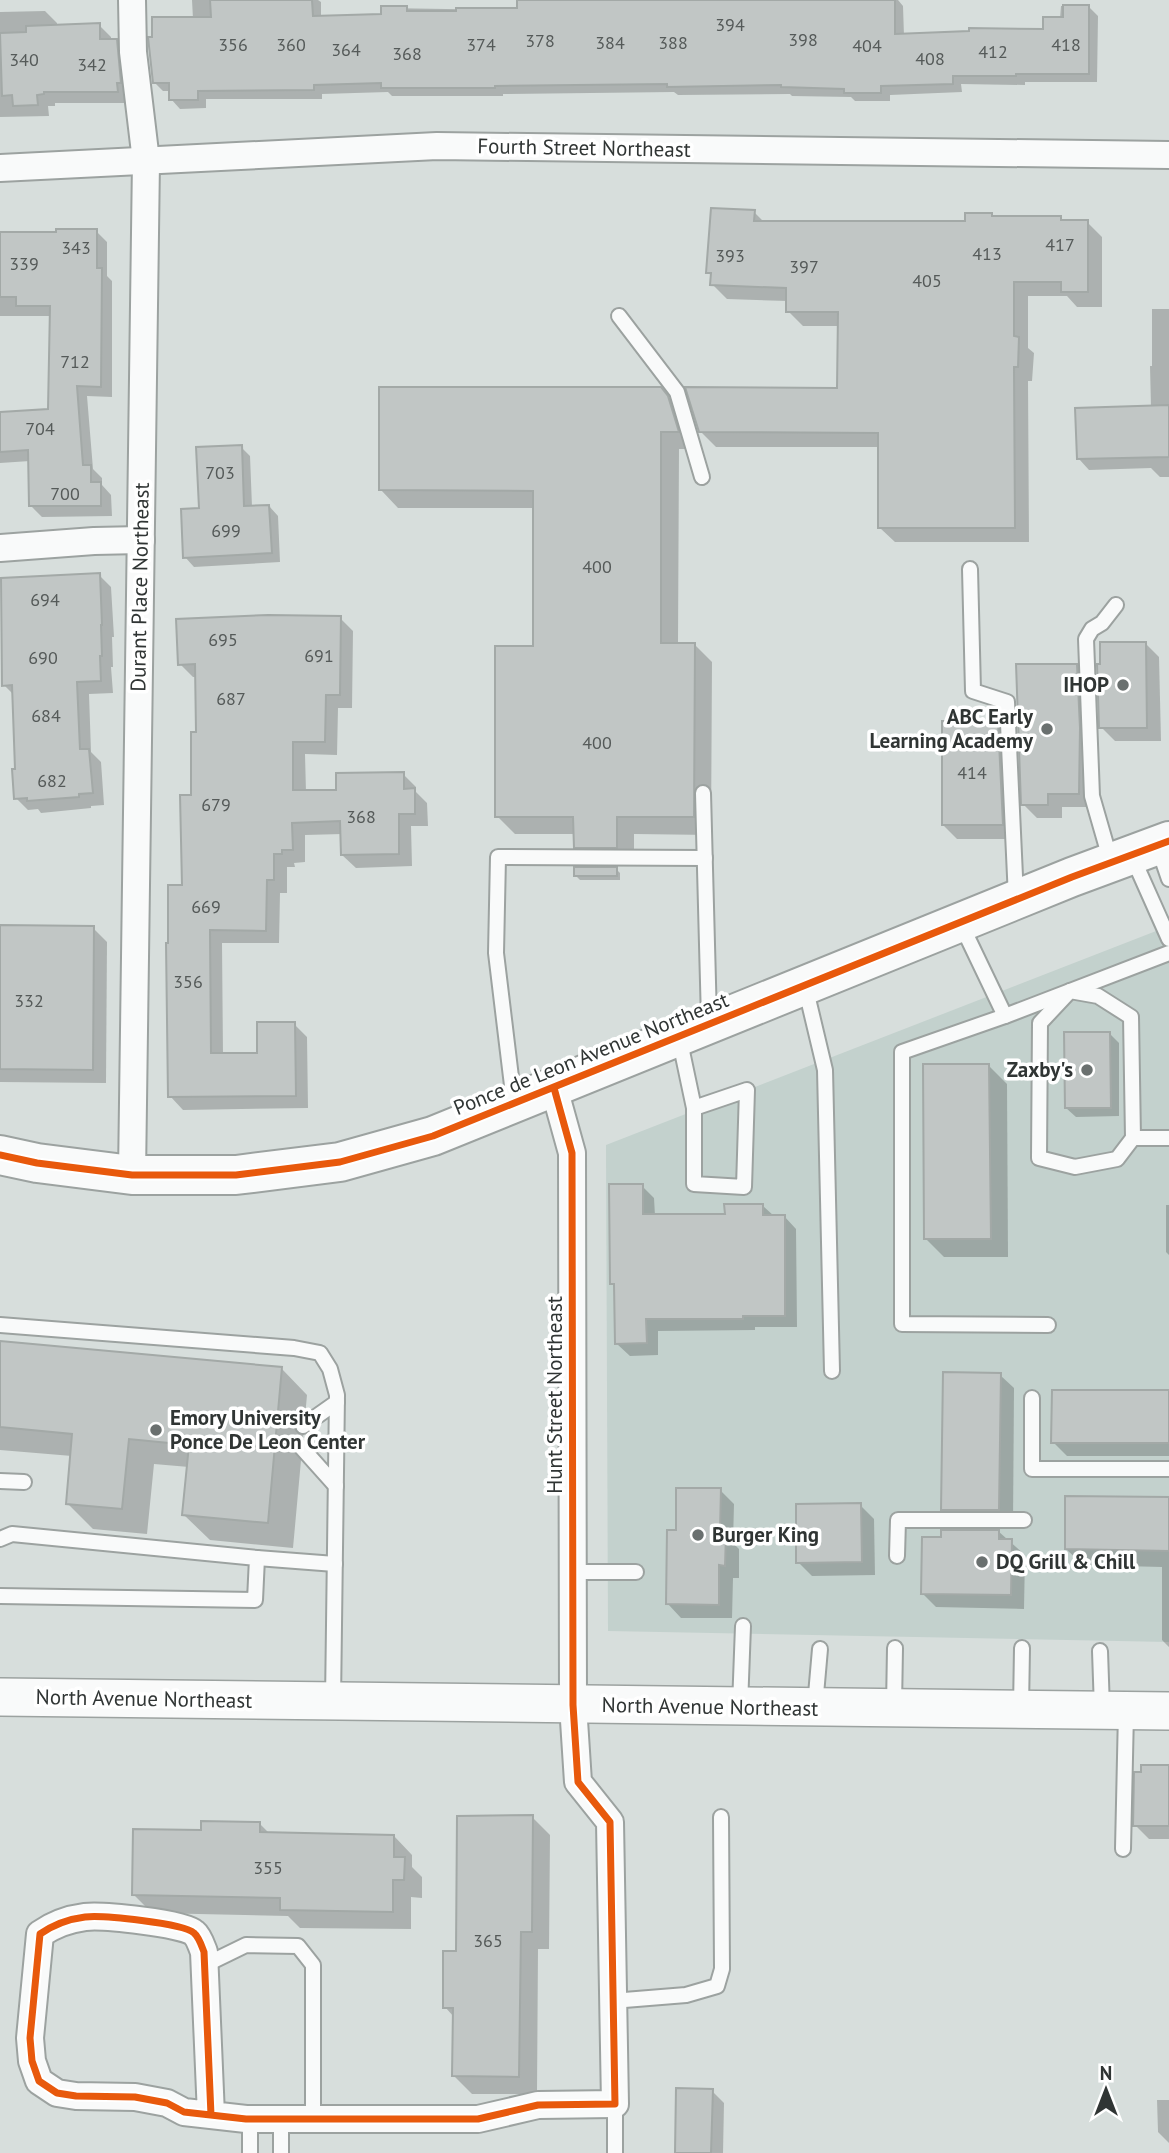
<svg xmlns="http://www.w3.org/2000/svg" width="1169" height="2153" font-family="'PT Sans',sans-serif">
	<rect width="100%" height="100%" fill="#d7dedc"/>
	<polygon fill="#c3d1cd" points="1169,926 1169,1642 608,1631 606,1145"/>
	<g fill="#0003">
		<polygon points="192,0 318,0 321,2 321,18 383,16 383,8 518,10 518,0 898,0 903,6 904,36 1045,31 1060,19 1061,6 1088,6 1098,16 1097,82 1025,82 1025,85 961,84 962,92 890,95 890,101 855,101 851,97 792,96 790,94 678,95 674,92 503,94 503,96 392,96 388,92 322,94 322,99 206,99 206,108 180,109 171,99 171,91 163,91 154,82 193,19"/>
		<polygon points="45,11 57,23 57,26 99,25 111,37 111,41 116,41 128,53 129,103 55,103 55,106 48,106 49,116 0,117 0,12"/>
		<polygon points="754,212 765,223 966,223 991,215 994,218 1061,218 1065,222 1087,222 1102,237 1102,307 1077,307 1067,296 1028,296 1028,348 1034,353 1032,381 1028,381 1029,542 895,542 880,528 880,447 716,447 700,431 839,390 839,326 803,326 788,311 788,301 727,299 712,284 712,277 708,272"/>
		<polygon points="96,231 107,242 107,276 112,281 112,397 87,396 93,469 102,478 102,485 111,495 112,516 42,517 31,506 30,461 0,463 0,414 49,411 52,316 0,316 0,234"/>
		<polygon points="1152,309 1169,309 1169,477 1160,477 1151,468 1089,470 1079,459 1151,407 1150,366 1152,366"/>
		<polygon points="661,389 679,407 695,449 679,449 678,644 694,644 712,662 711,835 634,834 634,865 593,865 575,847 575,834 515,834 497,816 534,648 535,508 398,508 381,490"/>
		<polygon points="241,447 250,456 252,507 269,506 278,516 280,562 194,567 185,557 201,510"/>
		<polygon points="99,575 111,587 114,637 112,637 113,667 111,667 113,693 89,694 91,752 101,762 104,805 91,806 91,808 41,813 38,809 28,810 16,798 14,695 4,685"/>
		<polygon points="340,618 353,631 352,708 338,708 337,755 305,754 306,792 338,792 403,774 416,787 416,792 427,803 428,826 411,826 412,866 356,868 342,855 342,834 305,835 305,862 294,863 295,867 287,867 287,893 280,893 279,943 222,943 223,1055 259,1055 294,1024 307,1037 308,1108 183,1110 170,1096 184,887 198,734 197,677 193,677 180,664"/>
		<polygon points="1146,644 1159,657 1161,741 1115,741 1101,727 1101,665"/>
		<polygon points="1077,665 1091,679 1092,807 1062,807 1062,818 1037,818 1023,804"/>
		<polygon points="998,722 1011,736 1016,839 957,839 943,825"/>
		<polygon points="616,869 620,873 620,880 580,880 576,876"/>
		<polygon points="0,927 93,928 107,942 106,1083 0,1082"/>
		<polygon points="1110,1034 1119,1043 1119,1116 1076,1117 1066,1108"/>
		<polygon points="989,1066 1007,1084 1008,1257 944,1257 926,1239"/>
		<polygon points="642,1186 654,1198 655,1216 727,1216 763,1206 774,1216 784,1216 796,1229 797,1327 755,1327 755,1330 658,1331 658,1355 630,1356 617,1344 616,1288 612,1283"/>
		<polygon points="1166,1205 1169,1205 1169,1255 1166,1252"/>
		<polygon points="0,1343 282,1369 307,1395 293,1548 210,1540 184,1515 189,1467 154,1464 147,1534 93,1529 67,1503 72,1456 0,1450"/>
		<polygon points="1000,1375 1014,1388 1013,1524 957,1524 943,1510"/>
		<polygon points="1169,1392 1169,1456 1067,1456 1053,1442"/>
		<polygon points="720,1490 734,1504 733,1543 739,1549 739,1578 733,1578 732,1618 681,1618 668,1604 677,1532"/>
		<polygon points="1169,1499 1169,1647 1162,1640 1162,1567 1083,1565 1066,1549"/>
		<polygon points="860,1505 874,1519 875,1575 812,1576 798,1562"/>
		<polygon points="998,1531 1025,1555 1024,1609 936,1607 922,1593"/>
		<polygon points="1169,1767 1169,1839 1149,1839 1135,1825"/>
		<polygon points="532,1817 550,1835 549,1949 538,1949 537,2094 472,2094 454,2076 454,2017 445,2007 458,1952"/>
		<polygon points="260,1824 270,1834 394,1836 412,1855 412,1867 422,1877 422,1898 411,1897 411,1929 300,1928 288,1916 152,1913 134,1895 202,1832"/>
		<polygon points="712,2091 724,2103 723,2153 676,2153"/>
		<polygon points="1157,2100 1169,2100 1169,2143 1158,2132"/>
	</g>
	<g fill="#c1c6c5" stroke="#a3a9a7" stroke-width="2">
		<polygon points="210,0 312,0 313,16 381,14 381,6 407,6 407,11 456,11 456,8 517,8 517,0 895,0 895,34 969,31 969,28 1043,29 1043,17 1063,17 1063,5 1089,5 1089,74 1016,74 1016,76 953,76 953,84 881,86 881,93 844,93 844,89 781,87 781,85 667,87 667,84 495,86 495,88 381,88 381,83 314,85 314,90 198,91 198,100 169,100 169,83 153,83 148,37 152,37 152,17 211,17"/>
		<polygon points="100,23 100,39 117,39 121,83 117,83 118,92 44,92 44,94 37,95 38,105 13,106 12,95 2,96 0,33 26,32 26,26"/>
		<polygon points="711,208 755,210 754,221 965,221 965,213 992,213 992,216 1061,216 1061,220 1088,220 1088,292 1061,292 1061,282 1014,282 1014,336 1019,337 1018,367 1014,367 1015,528 878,528 878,433 699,432 685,387 837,388 838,312 786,312 786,288 710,285 711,273 706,273"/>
		<polygon points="56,229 97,229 97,268 102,268 101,387 77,386 83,465 91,465 91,482 101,482 101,506 29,506 28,450 0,452 0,412 48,409 50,306 16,306 16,297 0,297 0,232 56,232"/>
		<polygon points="379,387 661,387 668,396 679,432 661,432 661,643 695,643 694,817 617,817 617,848 574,848 573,817 495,817 495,646 533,646 533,491 379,490"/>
		<polygon points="1169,405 1169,457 1077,459 1075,408"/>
		<polygon points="242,445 244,506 269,505 272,553 183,558 181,509 199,508 196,447"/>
		<polygon points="100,573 102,625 101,625 102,656 100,656 101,681 77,682 80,749 89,749 93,793 79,794 79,797 27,801 27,798 14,799 12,769 15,769 12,685 2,686 1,578"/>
		<polygon points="268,615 341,616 340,695 326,695 325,742 293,742 293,790 336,790 336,773 404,772 404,789 415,788 415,814 399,814 399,854 341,855 340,821 292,823 293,850 282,850 282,854 274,854 274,880 267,880 266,931 210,930 211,1053 257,1053 257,1022 295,1022 296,1096 168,1097 166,943 168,943 168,885 182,885 180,795 191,795 191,732 196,732 195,664 178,665 176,619"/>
		<polygon points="1100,642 1146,642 1147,728 1099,728 1097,664 1100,664"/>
		<polygon points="1016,664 1077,664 1080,728 1079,794 1048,794 1048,805 1021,805"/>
		<polygon points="942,721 998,721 1003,825 942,825"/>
		<rect x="574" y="867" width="43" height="9"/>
		<polygon points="0,925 94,926 93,1070 0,1069"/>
		<polygon points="1064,1032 1110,1032 1111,1108 1065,1108"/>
		<polygon points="923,1064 989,1064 991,1239 924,1239"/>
		<polygon points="609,1184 643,1184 643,1214 725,1214 724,1204 763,1204 763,1215 785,1215 785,1316 743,1316 743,1319 646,1319 647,1343 615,1344 614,1284 610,1284"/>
		<polygon points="0,1341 282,1367 268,1523 182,1515 189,1445 129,1439 122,1509 66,1504 72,1434 0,1427"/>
		<polygon points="943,1372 1001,1373 999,1510 941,1510"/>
		<polygon points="1052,1390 1169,1390 1169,1443 1051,1443"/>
		<polygon points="676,1488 721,1488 720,1533 726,1534 725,1566 719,1565 719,1605 666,1604 667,1530 676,1530"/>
		<polygon points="1065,1496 1169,1497 1169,1551 1065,1549"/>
		<polygon points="861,1503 862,1562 796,1563 796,1504"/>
		<polygon points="941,1530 999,1530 999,1539 1012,1539 1011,1595 921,1594 922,1537 941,1537"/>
		<polygon points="1141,1765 1169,1765 1169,1826 1133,1826 1134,1772 1141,1772"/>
		<polygon points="533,1815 532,1932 521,1932 519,2077 452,2076 453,2008 443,2008 443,1951 456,1951 457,1816"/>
		<polygon points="201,1821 260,1822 260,1832 394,1835 394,1857 405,1857 404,1880 393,1880 393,1912 280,1910 280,1898 132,1895 133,1829 201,1830"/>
		<polygon points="676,2088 713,2089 711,2153 675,2153"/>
	</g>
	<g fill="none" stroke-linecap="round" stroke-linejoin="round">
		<defs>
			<g id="service">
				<polyline points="619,316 677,392 702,477"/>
				<polyline points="970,569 973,691 1007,702 1016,898"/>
				<polyline points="703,793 709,1020"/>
				<polyline points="1158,847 1169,879"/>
				<polyline points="1132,856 1169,939"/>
				<polyline points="1111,862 1092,796 1086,639 1092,629 1102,623 1116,605"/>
				<polyline points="961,924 1005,1016"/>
				<polyline points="805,986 825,1070 832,1371"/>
				<polygon points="1070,991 1098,996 1131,1017 1133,1138 1117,1159 1075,1167 1039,1158 1040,1023"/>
				<polyline points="679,1037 694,1108 747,1090 744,1187 694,1184 694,1108"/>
				<polyline points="514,1102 496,953 498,857 705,858"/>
				<polyline points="1133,1138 1169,1138"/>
				<polyline points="0,1325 294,1348 320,1353 330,1369 337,1395 333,1702"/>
				<polyline points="1048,1325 902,1324 902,1052 1005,1016 1169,953"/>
				<polyline points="1032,1398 1032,1469 1169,1469"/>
				<polyline points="303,1426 337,1402"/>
				<polyline points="302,1448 336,1486"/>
				<polyline points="0,1481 24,1482"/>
				<polyline points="0,1539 12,1534 257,1558 255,1600 0,1596"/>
				<polyline points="897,1556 898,1520 1024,1520"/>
				<polyline points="257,1558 335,1564"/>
				<polyline points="572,1572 636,1572"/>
				<polyline points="1100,1651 1102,1709"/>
				<polyline points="740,1706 743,1626"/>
				<polyline points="815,1706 820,1649"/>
				<polyline points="894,1706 895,1648"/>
				<polyline points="1021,1708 1022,1648"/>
				<polyline points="1123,1849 1126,1712"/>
				<polyline points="205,1965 246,1945 298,1946 313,1965 313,2119"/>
				<polyline points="612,2001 686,1995 717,1986 722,1969 721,1817"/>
				<polyline points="250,2119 250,2153"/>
				<polyline points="281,2119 281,2153"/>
				<polyline points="615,2153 615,2104"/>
			</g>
			<g id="minor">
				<polyline points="132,0 133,52 146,161 132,1175"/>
				<polyline points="0,168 437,146 1169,155"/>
				<polyline points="0,548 94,541 141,540"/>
				<path d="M211,2115l-7,-163c-2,-5 -5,-15 -10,-19 -11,-10 -92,-18 -109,-16 -16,2 -32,8 -45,17l-10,104 2,23 7,20 18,12 19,3 59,1 32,6 17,9 62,7h232l60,-14 77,-1 -5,-282 -32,-40 -5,-77 -1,-552 -18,-65"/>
			</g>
			<polyline id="secondary" points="0,1697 1169,1711"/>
			<polyline id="trunk" points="0,1155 37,1163 132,1175 236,1175 340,1162 433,1136 1072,877 1169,841"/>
		</defs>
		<use href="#service" stroke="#9ca2a0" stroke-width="18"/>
		<use href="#minor" stroke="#9ca2a0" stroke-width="30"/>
		<use href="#secondary" stroke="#9ca2a0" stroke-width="40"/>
		<use href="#trunk" stroke="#9ca2a0" stroke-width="42"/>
		<use href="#service" stroke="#f9fafa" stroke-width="14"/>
		<use href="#minor" stroke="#f9fafa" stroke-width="26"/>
		<use href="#secondary" stroke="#f9fafa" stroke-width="37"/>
		<use href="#trunk" stroke="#f9fafa" stroke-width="38"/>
		<defs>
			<g id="cycleway">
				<polyline points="0,1155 37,1163 132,1175 236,1175 340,1162 433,1136 1072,877 1169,841"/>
				<path d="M211,2115l-7,-163c-2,-5 -5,-15 -10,-19 -11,-10 -92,-18 -109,-16 -16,2 -32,8 -45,17l-10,104 2,23 7,20 18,12 19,3 59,1 32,6 17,9 62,7h232l60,-14 77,-1 -5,-282 -32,-40 -5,-77 -1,-552 -18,-65"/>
			</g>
		</defs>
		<use href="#cycleway" stroke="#fff" stroke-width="11"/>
		<use href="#cycleway" stroke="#e8590c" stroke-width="7"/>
	</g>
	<g fill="#6a706f" stroke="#fff" stroke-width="2.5">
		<circle cx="1123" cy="685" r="7"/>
		<circle cx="1047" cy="729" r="7"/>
		<circle cx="1087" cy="1070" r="7"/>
		<circle cx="156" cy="1430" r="7"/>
		<circle cx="698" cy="1535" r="7"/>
		<circle cx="982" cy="1562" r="7"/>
	</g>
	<g text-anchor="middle" stroke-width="7" stroke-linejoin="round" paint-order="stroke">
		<g font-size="18" fill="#555a59">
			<text x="730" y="31">394</text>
			<text x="803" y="46">398</text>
			<text x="540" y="47">378</text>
			<text x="610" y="49">384</text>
			<text x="673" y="49">388</text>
			<text x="233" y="51">356</text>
			<text x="291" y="51">360</text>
			<text x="481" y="51">374</text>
			<text x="1066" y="51">418</text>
			<text x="867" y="52">404</text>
			<text x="346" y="56">364</text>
			<text x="993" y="58">412</text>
			<text x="407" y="60">368</text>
			<text x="930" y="65">408</text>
			<text x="24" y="66">340</text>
			<text x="92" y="71">342</text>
			<text x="1060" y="251">417</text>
			<text x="76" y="254">343</text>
			<text x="987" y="260">413</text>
			<text x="730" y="262">393</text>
			<text x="24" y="270">339</text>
			<text x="804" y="273">397</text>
			<text x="927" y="287">405</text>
			<text x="75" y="368">712</text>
			<text x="40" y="435">704</text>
			<text x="220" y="479">703</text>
			<text x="65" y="500">700</text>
			<text x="226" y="537">699</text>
			<text x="597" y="573">400</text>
			<text x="45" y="606">694</text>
			<text x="223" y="646">695</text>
			<text x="319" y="662">691</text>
			<text x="43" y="664">690</text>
			<text x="231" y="705">687</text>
			<text x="46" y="722">684</text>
			<text x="597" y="749">400</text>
			<text x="972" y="779">414</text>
			<text x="52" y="787">682</text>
			<text x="216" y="811">679</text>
			<text x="361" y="823">368</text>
			<text x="206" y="913">669</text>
			<text x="188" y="988">356</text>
			<text x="29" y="1007">332</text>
			<text x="268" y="1874">355</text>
			<text x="488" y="1947">365</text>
		</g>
		<g font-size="21" fill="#303534" stroke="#fff">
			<text transform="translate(584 148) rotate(1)" y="7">Fourth Street Northeast</text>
			<text transform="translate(140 587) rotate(-89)" y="7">Durant Place Northeast</text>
			<text transform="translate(591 1054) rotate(-22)" y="7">Ponce de Leon Avenue Northeast</text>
			<text transform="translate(555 1395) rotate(-90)" y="7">Hunt Street Northeast</text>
			<text transform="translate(144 1699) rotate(1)" y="7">North Avenue Northeast</text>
			<text transform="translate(710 1707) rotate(1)" y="7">North Avenue Northeast</text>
		</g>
		<g font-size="21" font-weight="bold" fill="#303534" stroke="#fff" text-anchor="end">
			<text x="1109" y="692">IHOP</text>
			<text x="1033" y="724">ABC Early<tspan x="1033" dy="24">Learning Academy</tspan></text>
			<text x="1073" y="1077">Zaxby's</text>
			<text x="170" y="1425" text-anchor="start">Emory University<tspan x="170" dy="24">Ponce De Leon Center</tspan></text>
			<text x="712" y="1542" text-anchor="start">Burger King</text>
			<text x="996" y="1569" text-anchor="start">DQ Grill &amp; Chill</text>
		</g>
	</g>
	<g transform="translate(1106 2090)" stroke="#ffffff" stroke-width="5" paint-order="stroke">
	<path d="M0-5L12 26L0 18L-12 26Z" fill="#303534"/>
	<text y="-10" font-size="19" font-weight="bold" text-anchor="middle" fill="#303534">N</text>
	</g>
</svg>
